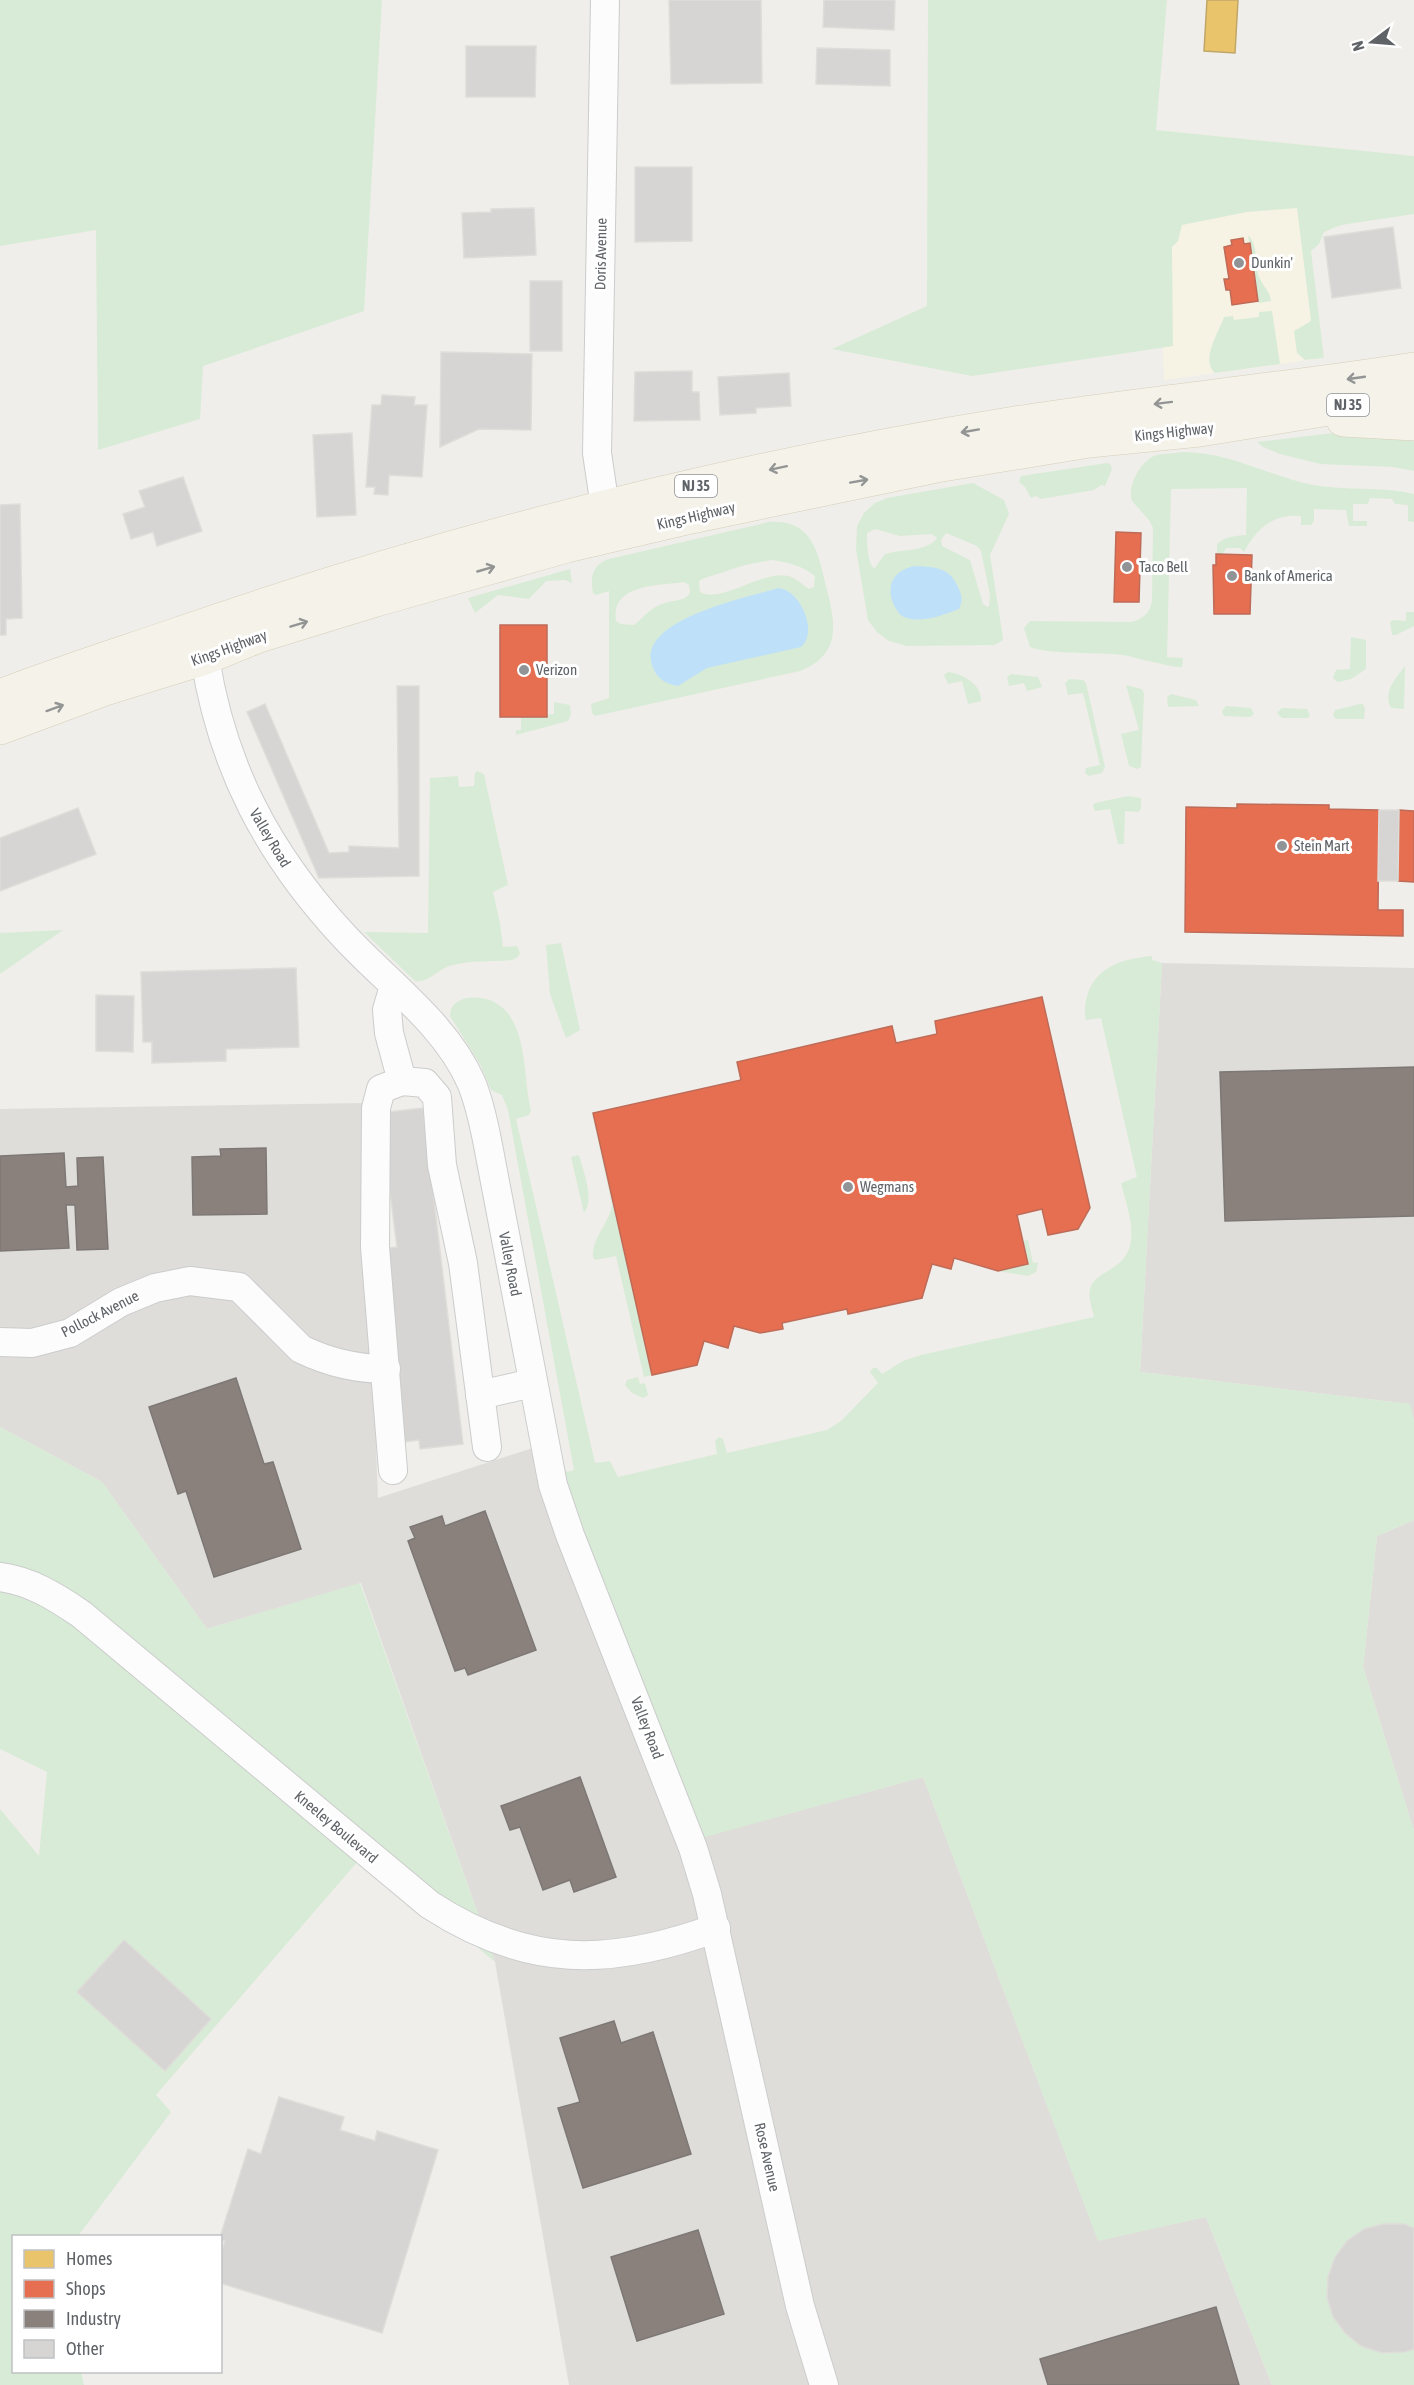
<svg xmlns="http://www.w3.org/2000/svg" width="1414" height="2385" font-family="'Asap Condensed',sans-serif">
	<rect width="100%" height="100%" fill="#efeeea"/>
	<polygon fill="#f7f3e4" points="1156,130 1324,147 1311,253 1324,358 1164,380"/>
	<g fill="#dfddda">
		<polygon points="1162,963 1414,968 1414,1421 1409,1404 1140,1372"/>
		<polygon points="363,1103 378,1498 542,1445 687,1841 923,1777 1098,2240 1206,2217 1272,2385 569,2385 495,1962 361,1583 207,1629 102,1482 0,1427 0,1109"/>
		<polygon points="1414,1520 1414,1831 1363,1667 1377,1536"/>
	</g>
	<g fill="#d8ebd6" fill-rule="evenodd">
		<polygon points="0,0 382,0 364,311 203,366 200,419 98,450 96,230 0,246"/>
		<polygon points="928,0 1167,0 1156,130 1414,156 1414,214 1341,225 1324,232 1319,244 1311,251 1324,358 1305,360 1297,353 1294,331 1311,321 1297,208 1247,212 1182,225 1178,241 1172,247 1173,346 972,376 832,349 927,306"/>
		<path d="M1248,235c12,12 5,30 12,44 4,9 10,12 11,22l-13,2z"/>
		<path d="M1272,311l8,53 -65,9c-15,-13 4,-41 9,-56l9,-1 1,4 25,-3v-5z"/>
		<polygon points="1350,431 1414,434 1414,471 1393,467 1321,464 1280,454 1263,447 1257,442"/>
		<path d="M1183,452c46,0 86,24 130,33 33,6 68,1 101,9v28l-6,-1v-16l-13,-1 -3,-5 -22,-1 -2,6h-15v17h14v5h-18l-3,-16 -32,-1v12l-3,4h-10v-9c-28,-3 -45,13 -57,36l-4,-4h-14l-3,6h-6v-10c9,-8 18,-8 29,-9l1,-47 -76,1 -4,168 16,1 -1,9c-6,2 -47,-10 -59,-12 -24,-3 -73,0 -93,-8l-6,-19 6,-7 101,1c12,-3 19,-9 21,-21l1,-73 -4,-8 -17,-19c-5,-14 8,-39 22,-45 8,-3 20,-2 29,-4z"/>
		<polygon points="1107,463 1110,464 1112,469 1105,486 1101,485 1094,490 1041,499 1036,496 1031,498 1025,487 1019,482 1021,476"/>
		<path d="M973,483l31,17 5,14 -19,41 13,83 -1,3 -8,4 -87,1 -18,-5 -12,-9 -9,-12 -12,-71 1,-23 7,-13 11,-10 12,-5zM875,529l25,7 32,-2 5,4c-10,14 -36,11 -52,16l-11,15c-7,-8 -7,-25 -7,-36zM946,533l31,13 4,5 9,44 -1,11 -2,1 -4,-3 -13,-44 -28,-14 -1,-6z"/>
		<path d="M769,522c44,-3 49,31 57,64 9,36 17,68 -26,85l-205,45 -3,-3 -1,-9 18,-6v-107l-13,4 -3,-2c-3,-16 -1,-28 16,-34zM771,560c16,2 32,6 44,16l-1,11 -5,2c-7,-5 -13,-11 -21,-13 -26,-6 -66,28 -88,16l-1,-11 3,-2 43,-14zM684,582l5,3 1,7c-3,9 -16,8 -25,11 -16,5 -18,12 -31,22l-13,-1 -5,-3c-5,-38 43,-35 68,-39z"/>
		<polygon points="570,569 572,583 565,580 546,581 529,599 498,595 475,613 468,598"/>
		<polygon points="1406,612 1414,612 1414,626 1396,635 1392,635 1390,622 1393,620 1406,621"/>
		<polygon points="1351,637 1366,640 1366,669 1351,679 1338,682 1333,678 1336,670 1350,669"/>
		<path d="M1405,666l-1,43 -13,-1c-8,-17 4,-28 14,-42z"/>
		<path d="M948,672c15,2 34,12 33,29l-13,3 -6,-23 -14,3 -4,-9z"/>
		<polygon points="1011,674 1038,677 1042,687 1027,691 1024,683 1009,686 1007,677"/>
		<polygon points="1069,679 1083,680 1086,683 1105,767 1102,773 1089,776 1085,773 1086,768 1100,765 1083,693 1068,695 1065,683"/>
		<polygon points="1126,685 1142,689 1144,694 1141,767 1137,769 1129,766 1121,734 1139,730"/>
		<polygon points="1171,694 1196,700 1199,706 1168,707 1167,697"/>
		<polygon points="554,702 570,705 571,714 568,721 516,735 516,730 521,730 521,717 554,714"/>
		<polygon points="1360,704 1363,704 1365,709 1364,719 1336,719 1333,715 1335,710"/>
		<polygon points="1226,706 1251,708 1254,714 1250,717 1224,716 1222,711"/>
		<polygon points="1282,708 1307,709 1310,716 1307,718 1282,718 1277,713"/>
		<path d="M477,771l7,3 24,111 -15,7 7,31 3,24 14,-1 3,7 -2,4 -6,3c-20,2 -44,0 -63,6 -12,4 -20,17 -34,15l-51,-49 64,1 2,-155 28,-2 1,11 15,-1 1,-13z"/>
		<polygon points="1128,796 1141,798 1141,809 1138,812 1125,811 1124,844 1118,844 1110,809 1095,811 1093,806 1095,803"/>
		<polygon points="63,930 0,974 0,933"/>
		<polygon points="561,943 580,1030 566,1038 550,994 546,945"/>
		<path d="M1152,956v4l10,3 -22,409 270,32 4,17v99l-37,16 -14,131 51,164v554h-142l-66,-168 -108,24 -175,-464 -236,65 -145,-397 25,27 7,-2 -66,-360 -6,-15 -11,-5 -11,-26 -30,-48c0,-9 5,-14 13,-17 8,-2 15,-2 23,0 44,12 36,78 45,111l-2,5 -13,4 79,344 15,-2 8,16 99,-23 -2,-13 4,-4 4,2 4,14 100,-23 14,-9 37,-38 -8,-11 3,-4h4l5,6 21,-13 18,-6 173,-38c-2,-9 -6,-20 -4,-28 4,-17 31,-18 39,-40 7,-20 -3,-46 -8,-66l16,-6 -36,-159 -15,2c-2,-8 -1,-16 1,-24 9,-30 36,-37 65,-40z"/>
		<path d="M592,1114l60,261 -8,2 -28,-121 -21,4 -2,-3c-1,-20 16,-33 19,-52z"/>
		<path d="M579,1155c4,16 16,44 5,58l-13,-56z"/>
		<polygon points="1028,1240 1033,1263 1038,1262 1036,1272 1028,1276 998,1271 1028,1264 1023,1241"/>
		<polygon points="638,1377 640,1384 645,1383 648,1395 643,1398 632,1393 625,1385 627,1380"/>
		<polygon points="0,1427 102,1482 207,1629 360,1583 495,1962 365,1853 156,2095 171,2112 78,2236 14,2236 14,2372 81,2372 84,2385 0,2385 0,1809 39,1856 47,1772 0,1749"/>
	</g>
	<g fill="#bfe0f9">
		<path d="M915,566c19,1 35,1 43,21 4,8 5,14 1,22 -16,6 -38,15 -55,8 -6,-3 -8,-8 -11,-14 -7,-19 1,-33 22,-37z"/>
		<path d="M778,588c22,1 41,44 23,59l-94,21 -29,18c-10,-2 -18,-5 -23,-14 -29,-51 93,-74 123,-84z"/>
	</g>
	<polygon fill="#e9c46a" stroke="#c0a769" stroke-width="1.5" points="1207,0 1238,0 1235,53 1204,51"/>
	<g fill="#e76f51" stroke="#be6b58" stroke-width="1.5">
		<polygon points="1243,238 1244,244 1250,243 1258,301 1232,305 1230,290 1226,290 1224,279 1229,279 1224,247 1232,245 1231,240"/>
		<polygon points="1116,532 1141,533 1139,602 1114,602"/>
		<polygon points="1216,554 1252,555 1250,614 1214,614 1213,565 1216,565"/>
		<rect x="500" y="625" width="47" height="92"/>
		<polygon points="1237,804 1329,805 1329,809 1379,810 1378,910 1403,910 1403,936 1185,932 1186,807 1237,808"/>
		<polygon points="1399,810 1414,811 1414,882 1398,881"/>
		<polygon points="1042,997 1090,1208 1078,1229 1048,1235 1042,1209 1017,1215 1028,1264 998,1271 954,1258 951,1269 932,1264 922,1298 848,1314 847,1309 782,1323 783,1329 760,1333 734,1326 728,1348 704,1341 697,1365 652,1375 593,1113 741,1080 737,1062 892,1026 896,1043 937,1034 935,1021"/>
	</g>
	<g fill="#8a817c" stroke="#7d7876" stroke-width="1.5">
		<polygon points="1414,1067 1414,1216 1225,1221 1220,1072"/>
		<polygon points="266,1148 267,1214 193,1215 192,1157 221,1156 220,1149"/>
		<polygon points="64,1153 66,1187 78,1186 77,1158 103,1157 108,1249 77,1250 75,1205 66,1205 69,1248 0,1251 0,1156"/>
		<polygon points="236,1378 264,1464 273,1462 301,1549 214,1577 186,1491 178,1494 149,1407"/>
		<polygon points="485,1511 536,1650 468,1675 465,1668 455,1671 408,1541 415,1538 410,1527 442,1516 445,1526"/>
		<polygon points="580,1777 616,1877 574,1892 570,1880 543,1890 520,1827 510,1830 501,1806"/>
		<polygon points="614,2021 621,2043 653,2032 691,2154 583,2188 558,2108 580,2102 560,2038"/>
		<polygon points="698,2230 724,2314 637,2341 611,2257"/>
		<polygon points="1216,2307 1239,2385 1048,2385 1040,2359"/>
	</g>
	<g fill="#d6d5d3" stroke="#deddd9" stroke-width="1.5">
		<polygon points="669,0 761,0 762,83 671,84"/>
		<polygon points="824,0 895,0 894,30 823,27"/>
		<polygon points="466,46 536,46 535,97 466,97"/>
		<polygon points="817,48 890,50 890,86 816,84"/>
		<polygon points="635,167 692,167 692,241 635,242"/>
		<polygon points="534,208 536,255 464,258 462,213 491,212 491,209"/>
		<polygon points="1393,227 1401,288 1332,298 1324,237"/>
		<rect x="530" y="281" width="32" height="70"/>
		<polygon points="441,352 532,354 531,430 479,429 440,447"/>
		<polygon points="692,371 692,392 699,392 700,420 634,421 635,372"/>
		<polygon points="789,373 791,406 756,408 756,413 720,415 718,377"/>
		<polygon points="382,395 415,397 414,405 427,405 422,477 389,475 388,495 374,494 375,487 366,487 372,405 381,405"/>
		<polygon points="352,433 356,515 317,517 313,435"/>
		<polygon points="183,477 202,531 157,546 153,532 131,539 123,514 145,507 139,491"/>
		<polygon points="20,504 22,618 6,619 6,635 0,635 0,505"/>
		<polygon points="397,686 419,686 419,876 319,878 247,712 265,704 329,853 349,852 349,846 399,848"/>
		<polygon points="78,808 96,854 0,891 0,838"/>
		<polygon points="1379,810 1399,810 1398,881 1378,881"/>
		<polygon points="296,968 299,1047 226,1049 226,1061 152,1063 152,1042 143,1042 141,972"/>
		<polygon points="96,995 134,996 133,1052 96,1051"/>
		<polygon points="423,1108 463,1444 420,1449 419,1440 404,1442 381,1249 397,1247 380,1113"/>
		<polygon points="124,1940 211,2019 165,2071 77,1992"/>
		<polygon points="279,2097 344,2117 340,2130 375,2141 377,2131 438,2150 382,2333 220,2283 220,2255 225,2241 220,2240 220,2237 248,2149 261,2154"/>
		<polygon points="1383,2224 1404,2224 1414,2228 1414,2349 1405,2352 1382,2353 1361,2346 1345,2333 1333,2317 1327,2297 1328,2277 1335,2257 1347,2241 1364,2229"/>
	</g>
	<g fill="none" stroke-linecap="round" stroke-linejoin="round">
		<defs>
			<g id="minor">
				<polyline points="605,507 597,453 605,0"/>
				<path d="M205,658c17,109 63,196 138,277 43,47 102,88 128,147 8,19 12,38 16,58l66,345 17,50 123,313 14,46 93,412 24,79"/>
				<polyline points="402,1081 425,1083 437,1097 442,1165 463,1263 487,1447"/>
				<path d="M0,1342l32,1 38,-10 51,-31 34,-14 35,-7 49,6 62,62c27,13 55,20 85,20"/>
				<polyline points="480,1395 532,1383"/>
				<polyline points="393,1470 375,1247 376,1108 381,1089 402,1081 389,1033 387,1010 394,986"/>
				<path d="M0,1577c31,4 56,20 81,37l349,291c97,63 180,62 286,23"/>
			</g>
			<g id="major">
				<polyline points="1343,420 1414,424"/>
				<path d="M0,696c54,-21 110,-39 166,-58 275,-96 561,-169 849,-215 133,-21 266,-33 399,-54"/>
				<polyline points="0,728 105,689 205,658 259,636 376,600 567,546 691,517 936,466 1089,441 1200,430 1414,395"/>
			</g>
		</defs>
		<use href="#minor" stroke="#cbcccc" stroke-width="30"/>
		<use href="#major" stroke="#d7ceb8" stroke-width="34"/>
		<use href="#minor" stroke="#fdfcfc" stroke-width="28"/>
		<use href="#major" stroke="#f4f2e9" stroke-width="33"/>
	</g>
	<defs><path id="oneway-shaft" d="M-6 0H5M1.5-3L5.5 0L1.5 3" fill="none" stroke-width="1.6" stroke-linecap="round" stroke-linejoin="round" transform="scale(1.5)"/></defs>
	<g stroke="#939595">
		<use href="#oneway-shaft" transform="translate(1356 378) rotate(172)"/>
		<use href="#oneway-shaft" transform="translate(1163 403) rotate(173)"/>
		<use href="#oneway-shaft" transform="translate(970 431) rotate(170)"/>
		<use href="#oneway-shaft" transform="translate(778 468) rotate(168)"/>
		<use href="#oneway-shaft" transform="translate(859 481) rotate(-10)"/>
		<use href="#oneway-shaft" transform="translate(486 569) rotate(-16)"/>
		<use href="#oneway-shaft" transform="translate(299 624) rotate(-17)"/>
		<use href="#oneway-shaft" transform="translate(55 708) rotate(-20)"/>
	</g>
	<g fill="#919496" stroke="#fff" stroke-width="2">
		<circle cx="1239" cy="263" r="6"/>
		<circle cx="1127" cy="567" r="6"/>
		<circle cx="1232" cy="576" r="6"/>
		<circle cx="524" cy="670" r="6"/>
		<circle cx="1282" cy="846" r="6"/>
		<circle cx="848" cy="1187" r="6"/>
	</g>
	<g text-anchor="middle" stroke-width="6" stroke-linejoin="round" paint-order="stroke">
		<g fill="#fff" stroke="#8f9295" stroke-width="1.5">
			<rect x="1327" y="394" width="42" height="22" rx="4.5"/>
			<rect x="675" y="475" width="42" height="22" rx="4.5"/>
		</g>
		<g font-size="14" font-weight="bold" fill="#5f6368">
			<text x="1348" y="410">NJ 35</text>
			<text x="696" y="491">NJ 35</text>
		</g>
		<g font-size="15" fill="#5f6368" stroke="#fff">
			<text transform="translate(601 254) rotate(-89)" y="5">Doris Avenue</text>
			<text transform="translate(1174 432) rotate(-6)" y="5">Kings Highway</text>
			<text transform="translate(696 516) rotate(-13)" y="5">Kings Highway</text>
			<text transform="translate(229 648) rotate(-20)" y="5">Kings Highway</text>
			<text transform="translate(270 838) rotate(59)" y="5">Valley Road</text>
			<text transform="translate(510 1264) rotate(79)" y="5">Valley Road</text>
			<text transform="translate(100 1314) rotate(-27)" y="5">Pollock Avenue</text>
			<text transform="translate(647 1728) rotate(69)" y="5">Valley Road</text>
			<text transform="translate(336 1827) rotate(40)" y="5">Kneeley Boulevard</text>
			<text transform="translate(767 2157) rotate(77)" y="5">Rose Avenue</text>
		</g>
		<g font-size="15" fill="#5f6368" stroke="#fff" text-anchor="start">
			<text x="1251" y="268">Dunkin'</text>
			<text x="1139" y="572">Taco Bell</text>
			<text x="1244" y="581">Bank of America</text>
			<text x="536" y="675">Verizon</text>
			<text x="1294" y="851">Stein Mart</text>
			<text x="860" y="1192">Wegmans</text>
		</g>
	</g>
	<rect x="12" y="2235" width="210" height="138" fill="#ffffff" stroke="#bfc1c3" stroke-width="1.5"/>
	<rect x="24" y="2250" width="30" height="18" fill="#e9c46a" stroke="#bfc1c3" stroke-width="1.5"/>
	<text x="66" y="2265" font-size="18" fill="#5f6368">Homes</text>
	<rect x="24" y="2280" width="30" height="18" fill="#e76f51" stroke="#bfc1c3" stroke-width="1.5"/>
	<text x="66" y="2295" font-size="18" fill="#5f6368">Shops</text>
	<rect x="24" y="2310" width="30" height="18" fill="#8a817c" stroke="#bfc1c3" stroke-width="1.5"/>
	<text x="66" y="2325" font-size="18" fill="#5f6368">Industry</text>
	<rect x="24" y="2340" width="30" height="18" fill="#d6d5d3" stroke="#bfc1c3" stroke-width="1.5"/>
	<text x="66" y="2355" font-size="18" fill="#5f6368">Other</text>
	<g transform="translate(1372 42) rotate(254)" stroke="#ffffff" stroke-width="4.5" paint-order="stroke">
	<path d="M0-4.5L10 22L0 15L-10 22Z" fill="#5f6368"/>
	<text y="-9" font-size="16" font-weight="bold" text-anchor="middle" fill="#5f6368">N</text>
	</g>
</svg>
